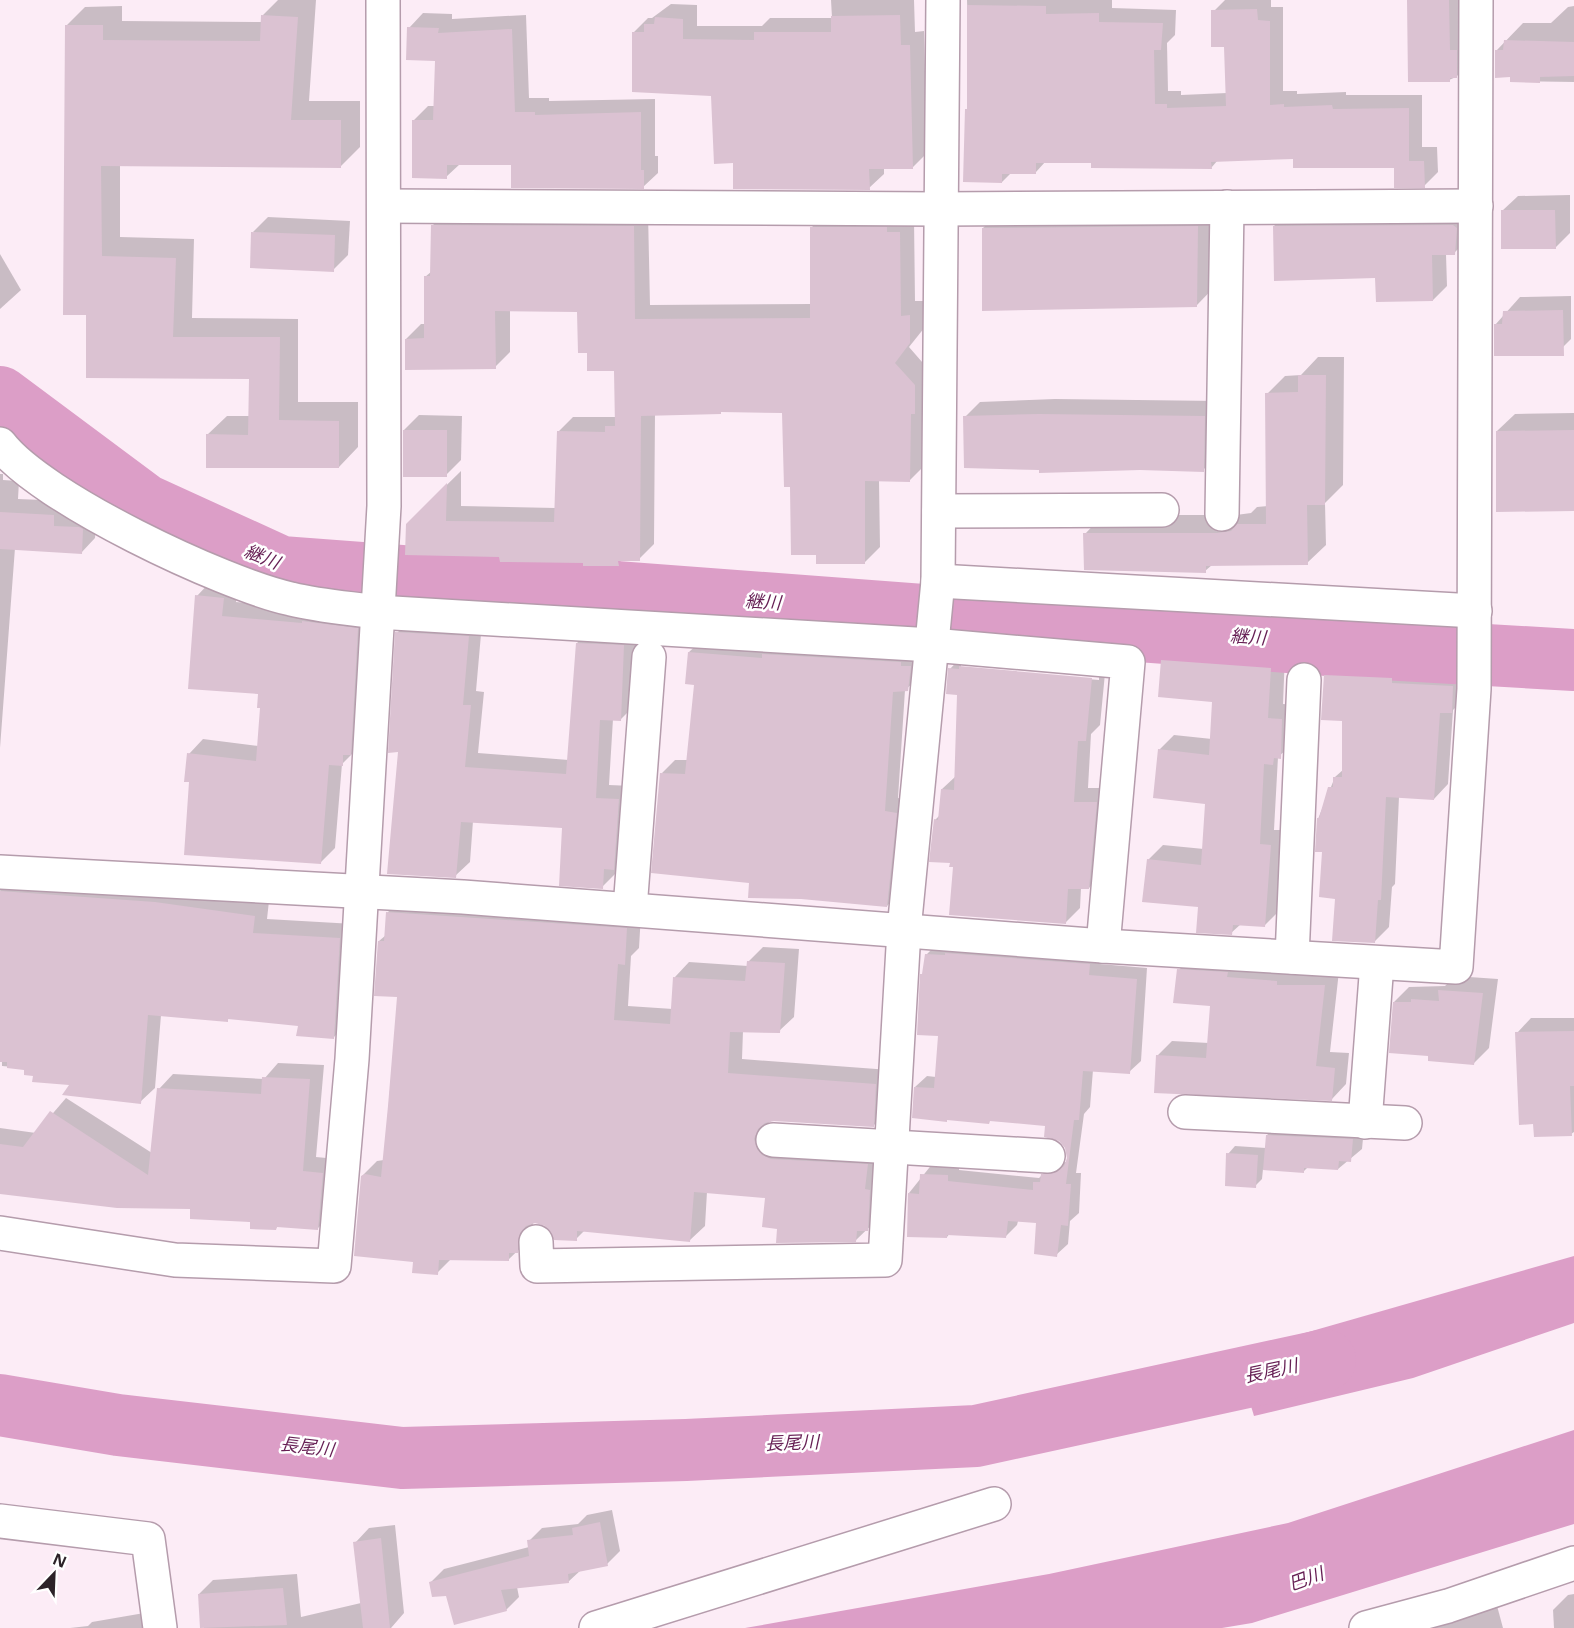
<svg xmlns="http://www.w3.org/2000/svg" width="1574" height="1628" font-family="'Noto Sans','Noto Sans JP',sans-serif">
	<rect width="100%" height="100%" fill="#fcecf6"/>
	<g fill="#dc9ec7">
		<polygon points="1574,1256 1574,1323 1413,1378 1254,1416 1235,1353"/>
		<polygon points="1574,1430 1574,1524 1252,1623 1222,1628 745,1628 1049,1574 1288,1523"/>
	</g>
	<g fill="#0003" fill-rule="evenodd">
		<polygon points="278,0 316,0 309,101 360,101 360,147 341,166 120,165 120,237 194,239 192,318 298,319 298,402 358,402 358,447 339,467 207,435 227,416 250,416 250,378 87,313 66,26 85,7 122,6 122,21 262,22 263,15"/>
		<polygon points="831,0 914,0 915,32 924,31 927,153 913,167 884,167 884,174 869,188 735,162 713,95 634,32 648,18 652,18 671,4 697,5 697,26 762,26 770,18 832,18"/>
		<polygon points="967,0 1112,0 1112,8 1176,10 1175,35 1167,43 1168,91 1181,91 1181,95 1227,93 1226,46 1212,13 1225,0 1271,0 1271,7 1283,7 1283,91 1297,91 1297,94 1346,92 1346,95 1422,95 1422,147 1437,147 1438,172 1424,186 1395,166 1294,158 1218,160 1211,168 1046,161 1036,172 1011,173 1002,182 969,69"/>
		<polygon points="1409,0 1464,0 1471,62 1456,77 1449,80"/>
		<polygon points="1574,6 1574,82 1511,81 1511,76 1496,51 1523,23 1551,23 1568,7"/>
		<polygon points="423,13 452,14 452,19 526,15 529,98 549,98 549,101 655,99 655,156 658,156 658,173 643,187 512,164 460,164 446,177 413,121 428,106 435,106 437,60 409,28"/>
		<polygon points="1570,195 1570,233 1555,248 1502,211 1518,196"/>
		<polygon points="1227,197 1226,275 1197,305 983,228 1013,199"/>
		<polygon points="447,211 648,212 650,305 812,304 811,228 826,213 914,218 915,301 924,301 925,327 909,347 929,370 925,465 910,480 879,480 880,547 865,562 817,554 792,485 783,412 723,410 720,413 655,414 654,544 639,559 623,559 618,564 501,555 407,524 461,471 461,506 556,508 558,432 573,417 616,417 616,369 588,351 579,310 510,309 510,352 495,367 406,339 421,324 426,324 425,277 432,271 432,226"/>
		<polygon points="1467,211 1468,239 1454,253 1446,254 1447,286 1433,300 1377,277 1274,226 1288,212"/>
		<polygon points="268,217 350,221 348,255 333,270 253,232"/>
		<polygon points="0,254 21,290 0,309"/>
		<polygon points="1571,296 1571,339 1556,354 1495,325 1520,297"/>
		<polygon points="1318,357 1344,357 1343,485 1325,503 1326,545 1307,563 1212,565 1205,571 1085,534 1103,515 1236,515 1251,513 1257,507 1268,506 1267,394 1285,376 1301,375"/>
		<polygon points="1055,399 1219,401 1218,455 1203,470 965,417 980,402"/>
		<polygon points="1574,413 1574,510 1497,431 1515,414"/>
		<polygon points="419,415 462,416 461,460 446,475 404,430"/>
		<polygon points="0,474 3,474 3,480 19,481 18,499 68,501 97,515 95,538 81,553 15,548 0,748"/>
		<polygon points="211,581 238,584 236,602 372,614 356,750 342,764 335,848 321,862 190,781 189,754 203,739 259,746 262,707 260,693 197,596"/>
		<polygon points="411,619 482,623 476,691 484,692 478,753 569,760 577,643 591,629 638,632 634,706 620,720 613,719 609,785 633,786 628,855 617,865 616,873 602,887 564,826 473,821 470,862 455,876 400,751 397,633"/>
		<polygon points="703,639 914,649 921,676 905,690 898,798 909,800 900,892 887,906 751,882 662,773 675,760 688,760 696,683 689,652"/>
		<polygon points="1178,646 1285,654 1283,704 1297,705 1295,742 1278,757 1274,830 1285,830 1279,911 1264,926 1241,924 1231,933 1148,860 1163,845 1204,849 1207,803 1159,750 1174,735 1212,739 1214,701 1163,661"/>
		<path d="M964,654l142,9 -6,62 -9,9 -3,54h23l-8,85 -14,15h-8l-1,20 -15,15 -111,-57 -19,-46 5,-5 2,-26 14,-13 3,-83 -9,-24zM961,665l138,12v3l-138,-12z"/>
		<polygon points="1339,661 1406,664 1405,669 1467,672 1466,697 1453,710 1448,784 1434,799 1399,797 1395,884 1392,887 1389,927 1374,942 1337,897 1323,851 1318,819 1335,777 1344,769 1344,720 1325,675"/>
		<polygon points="0,874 269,901 267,919 354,924 348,1022 334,1037 299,1025 230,1018 227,1020 161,1015 155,1088 140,1102 34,1074 25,1068 2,1066"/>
		<polygon points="402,898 641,914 639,948 631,956 628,1006 673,1009 675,977 689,962 748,966 748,962 763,947 799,949 794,1017 779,1031 743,1031 742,1059 890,1070 888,1111 873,1126 773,1120 768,1123 771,1134 882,1150 882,1215 856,1240 779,1227 767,1196 707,1192 705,1226 690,1240 585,1230 576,1239 546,1224 533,1222 532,1237 508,1260 452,1258 437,1273 414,1260 362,1176 377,1161 384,1160 398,996 379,941 386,935 388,912"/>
		<polygon points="938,943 1101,953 1100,964 1147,968 1141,1061 1129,1072 1093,1070 1090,1107 1084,1114 1076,1173 1081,1173 1079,1213 1070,1221 1068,1244 1056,1255 1038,1222 1018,1221 1017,1225 1006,1236 950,1233 947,1237 909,1193 933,1163 959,1164 959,1170 1039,1178 1054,1163 1067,1162 1068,1157 1066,1146 1046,1124 992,1119 915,1087 927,1076 936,1077 939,1034 924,972 926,955"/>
		<polygon points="1193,955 1339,971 1330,1052 1349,1053 1346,1084 1332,1099 1157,1056 1172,1041 1209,1043 1211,1004 1179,970"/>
		<polygon points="1455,976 1498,979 1489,1048 1474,1063 1429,1055 1394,1002 1409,987 1445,986"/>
		<polygon points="1531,1018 1574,1018 1574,1132 1571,1134 1517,1033"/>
		<polygon points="278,1063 324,1065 316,1157 337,1159 332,1214 318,1228 279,1225 276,1228 192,1208 0,1193 0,1128 36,1133 66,1098 152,1153 159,1089 173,1074 264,1079"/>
		<polygon points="1278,1124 1364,1128 1362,1149 1338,1169 1308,1167 1303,1172 1263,1169 1262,1179 1255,1186 1228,1154 1235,1146 1266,1148 1267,1135"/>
		<polygon points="612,1510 620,1551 607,1564 581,1570 568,1582 517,1587 519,1597 506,1610 447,1594 431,1582 444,1569 529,1547 529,1541 542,1528 578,1524 587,1515"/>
		<polygon points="395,1525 404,1613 391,1628 204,1628 199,1594 213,1580 297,1574 301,1617 361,1603 355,1543 369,1528"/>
		<polygon points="1574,1594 1574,1628 1554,1628 1553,1610 1568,1595"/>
		<polygon points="1496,1602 1503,1628 1405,1628"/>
		<polygon points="150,1612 157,1628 70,1628 88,1626 92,1622"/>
	</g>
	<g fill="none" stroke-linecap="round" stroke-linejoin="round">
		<g stroke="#dc9ec7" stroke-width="62">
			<polyline points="0,397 145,505 281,567 1367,648 1574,660"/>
			<polyline points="0,1405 118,1425 402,1458 686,1450 976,1436 1325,1360"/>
		</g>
	</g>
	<g fill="#dbc2d2">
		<polygon points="1407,0 1449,0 1450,50 1457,50 1457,78 1450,78 1450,82 1408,82"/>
		<polygon points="967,5 1046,6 1046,14 1099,13 1099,22 1163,23 1161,50 1154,50 1155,104 1167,104 1167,108 1226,106 1224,47 1211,47 1211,10 1257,9 1258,20 1270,21 1270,105 1284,104 1284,107 1332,105 1333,109 1409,108 1409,161 1424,161 1425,188 1394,188 1394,168 1293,168 1293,159 1211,162 1212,169 1091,168 1091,163 1036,163 1036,174 1002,174 1002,183 963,182 965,109 967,109"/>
		<polygon points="261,15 298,17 291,120 341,120 341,168 101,166 102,256 176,258 173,337 280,337 279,420 339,421 339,468 206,468 206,434 248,435 249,379 86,378 86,315 63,315 65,25 103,25 103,40 260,41"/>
		<polygon points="900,15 901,45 910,45 913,169 869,169 870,190 733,189 733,163 714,164 711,96 632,92 632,32 644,32 644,24 654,24 655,17 683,19 683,39 754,40 754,32 831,32 831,16"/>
		<polygon points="407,27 439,28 438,33 512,29 515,112 535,112 535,115 641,112 641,170 644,170 644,189 511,188 511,165 447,165 447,179 412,178 412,120 433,120 435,61 406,60"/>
		<polygon points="1504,40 1574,42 1574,76 1540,77 1540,83 1510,82 1510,77 1495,78 1495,50 1503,50"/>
		<polygon points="1501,210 1555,210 1556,249 1501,249"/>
		<polygon points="431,225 634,226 635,319 810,318 810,227 887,227 887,232 900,232 901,316 910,315 910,343 895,363 915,385 915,414 911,414 910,482 865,481 865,564 816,564 816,555 791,555 790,487 784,487 782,413 721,412 721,414 641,416 640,561 618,561 619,566 583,566 583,563 500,562 499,557 405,555 406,524 447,483 446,521 554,522 557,431 605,432 605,426 615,426 614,371 587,371 587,353 578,353 577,312 495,311 496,369 405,370 405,339 424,338 424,276 430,276"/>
		<polygon points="1453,225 1457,228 1455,255 1432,255 1433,301 1376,302 1375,278 1274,281 1273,226"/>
		<polygon points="1198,226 1197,307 982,311 982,228"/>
		<polygon points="251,232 335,235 334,272 250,268"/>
		<polygon points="1563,310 1564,356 1494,356 1494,324 1502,324 1503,311"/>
		<polygon points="1298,375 1326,375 1325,505 1307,505 1308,565 1206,566 1206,573 1084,570 1083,533 1217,533 1231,531 1237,524 1266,524 1265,393 1298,392"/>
		<polygon points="1039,414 1205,416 1204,472 1140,470 1039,473 1039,470 964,468 963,416"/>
		<rect x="403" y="430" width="44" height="47"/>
		<polygon points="1574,430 1574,511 1496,512 1496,431"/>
		<polygon points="0,512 54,515 54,526 79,527 83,529 82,554 0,549"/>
		<polygon points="195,595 224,598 222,616 302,623 302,621 358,628 351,755 343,755 343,766 329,765 321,864 184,855 189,782 184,782 187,753 256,761 260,708 257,708 258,694 188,689"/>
		<polygon points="395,632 469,636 463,705 471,705 465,767 566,774 576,643 624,645 621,721 600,720 596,798 619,799 614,870 604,869 603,889 559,886 562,828 461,822 456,878 387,874 398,752 388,753"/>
		<polygon points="688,652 762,658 762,654 901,662 901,666 911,666 908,691 893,692 885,811 897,813 887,907 801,899 748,898 749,883 651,873 660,773 685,774 694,685 685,684"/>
		<polygon points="1161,660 1271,668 1268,718 1282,719 1281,759 1274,758 1273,765 1264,764 1260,844 1271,845 1265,927 1233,925 1232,935 1196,933 1198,907 1142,902 1147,859 1201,865 1205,804 1153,798 1158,749 1209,755 1212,702 1158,697"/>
		<polygon points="959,666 1092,678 1086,741 1078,741 1074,802 1097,802 1089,889 1068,889 1066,924 949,915 953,867 949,867 950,863 929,862 934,819 938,820 941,789 954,790 957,695 946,694 948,668 959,669"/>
		<polygon points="1324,675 1392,678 1392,683 1453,686 1452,713 1440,713 1434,800 1386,797 1381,900 1378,900 1375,943 1332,941 1335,899 1319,897 1322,852 1315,852 1317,818 1319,818 1328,787 1333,787 1333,777 1342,777 1342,721 1321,720"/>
		<polygon points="0,891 155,902 255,916 253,933 340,938 334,1039 296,1036 298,1026 228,1019 228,1022 148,1015 141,1104 62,1095 69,1085 32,1082 33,1076 24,1075 24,1070 7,1068 7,1062 0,1062"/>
		<polygon points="386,912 627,928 625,965 618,964 614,1020 670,1024 673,977 745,981 747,961 785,963 780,1033 730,1032 728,1073 876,1084 874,1127 774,1121 765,1123 758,1129 754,1139 757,1149 762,1155 771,1159 868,1164 865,1189 870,1190 868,1231 857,1231 856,1242 776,1243 777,1229 762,1227 765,1198 694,1192 690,1242 577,1231 577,1241 554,1240 545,1226 535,1223 526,1226 520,1233 518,1253 509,1253 509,1261 439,1260 438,1275 412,1273 413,1262 354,1256 361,1176 365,1174 381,1177 388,1106 397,997 374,996 378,941 384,941"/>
		<polygon points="945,953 1090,964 1089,975 1137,979 1130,1074 1083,1071 1079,1120 1074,1120 1066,1184 1071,1184 1068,1226 1061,1225 1057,1257 1034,1254 1036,1223 1008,1221 1006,1238 947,1235 947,1238 907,1237 908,1193 919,1194 920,1174 948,1175 948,1181 1033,1190 1033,1182 1040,1182 1041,1174 1057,1172 1064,1166 1067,1158 1065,1148 1059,1141 1044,1137 1045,1126 990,1121 989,1124 947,1120 947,1122 912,1118 914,1087 934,1088 938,1036 917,1035 920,974 922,974 925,954 945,955"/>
		<polygon points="1177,969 1228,972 1227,977 1277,981 1277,985 1325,985 1316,1066 1335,1068 1332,1101 1154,1093 1156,1055 1206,1058 1210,1006 1173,1003"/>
		<polygon points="1438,990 1483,993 1474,1065 1428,1061 1428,1056 1389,1053 1393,1002 1411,1002 1411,999 1439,1001"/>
		<polygon points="1574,1031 1574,1086 1570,1086 1572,1136 1534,1137 1533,1124 1519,1125 1515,1032"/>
		<polygon points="262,1077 310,1079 303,1171 323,1173 318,1230 277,1227 276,1230 250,1229 250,1222 190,1219 190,1209 117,1208 0,1194 0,1144 23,1147 50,1111 148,1175 157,1088 261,1094"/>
		<polygon points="1266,1135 1353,1139 1351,1162 1339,1161 1338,1170 1304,1168 1304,1173 1263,1170"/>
		<polygon points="1226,1153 1258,1155 1256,1188 1225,1186"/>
		<polygon points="600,1522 608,1566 568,1574 569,1583 501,1590 507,1611 454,1625 446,1596 432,1597 429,1582 529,1556 527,1540 573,1535 572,1528"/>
		<polygon points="381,1538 390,1628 363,1628 353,1542"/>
		<polygon points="283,1588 287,1625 200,1628 198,1594"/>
	</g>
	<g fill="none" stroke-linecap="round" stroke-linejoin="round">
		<defs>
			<g id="street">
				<polyline points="384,206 940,209 1476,206"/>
				<path d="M0,444c41,54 223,140 291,155 28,7 58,9 86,13l555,33 196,17 -25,284"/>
				<polyline points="939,511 1162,510"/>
				<polyline points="1222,514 1227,207"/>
				<polyline points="938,581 1475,611"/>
				<polyline points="0,872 463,897 1103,946 1456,967 1474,689 1476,0"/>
				<polyline points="630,909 649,657"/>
				<polyline points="1292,957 1304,680"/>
				<polyline points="1185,1112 1405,1123"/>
				<polyline points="1365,1122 1377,963"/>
				<polyline points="773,1140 1048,1156"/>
				<polyline points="0,1233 175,1260 334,1266 352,1059 384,506 383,0"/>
				<polyline points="536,1242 537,1266 885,1260 904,930 938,581 943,0"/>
				<polyline points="0,1521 148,1539 160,1628"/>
				<polyline points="596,1628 994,1504"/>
				<polyline points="1366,1628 1448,1606 1574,1563"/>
			</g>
		</defs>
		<use href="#street" stroke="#b59cac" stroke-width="36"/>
		<use href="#street" stroke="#fff" stroke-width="33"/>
	</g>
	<g text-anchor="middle" stroke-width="5" stroke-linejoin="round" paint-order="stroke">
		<g font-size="18" font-style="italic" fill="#661f54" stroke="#fff">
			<text transform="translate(262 557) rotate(22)" y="6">継川</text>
			<text transform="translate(763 602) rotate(4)" y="6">継川</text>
			<text transform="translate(1248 637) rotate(4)" y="6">継川</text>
			<text transform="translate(1271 1371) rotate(-12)" y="6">長尾川</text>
			<text transform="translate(792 1443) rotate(-2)" y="6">長尾川</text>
			<text transform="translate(307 1447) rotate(7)" y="6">長尾川</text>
			<text transform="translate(1306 1579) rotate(-20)" y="6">巴川</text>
		</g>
	</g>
	<g transform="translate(54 1574) rotate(23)" stroke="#ffffff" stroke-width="4.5" paint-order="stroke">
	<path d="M0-4.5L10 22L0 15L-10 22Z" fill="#2c2228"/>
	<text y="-9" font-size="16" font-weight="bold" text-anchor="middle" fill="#2c2228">N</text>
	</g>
</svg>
